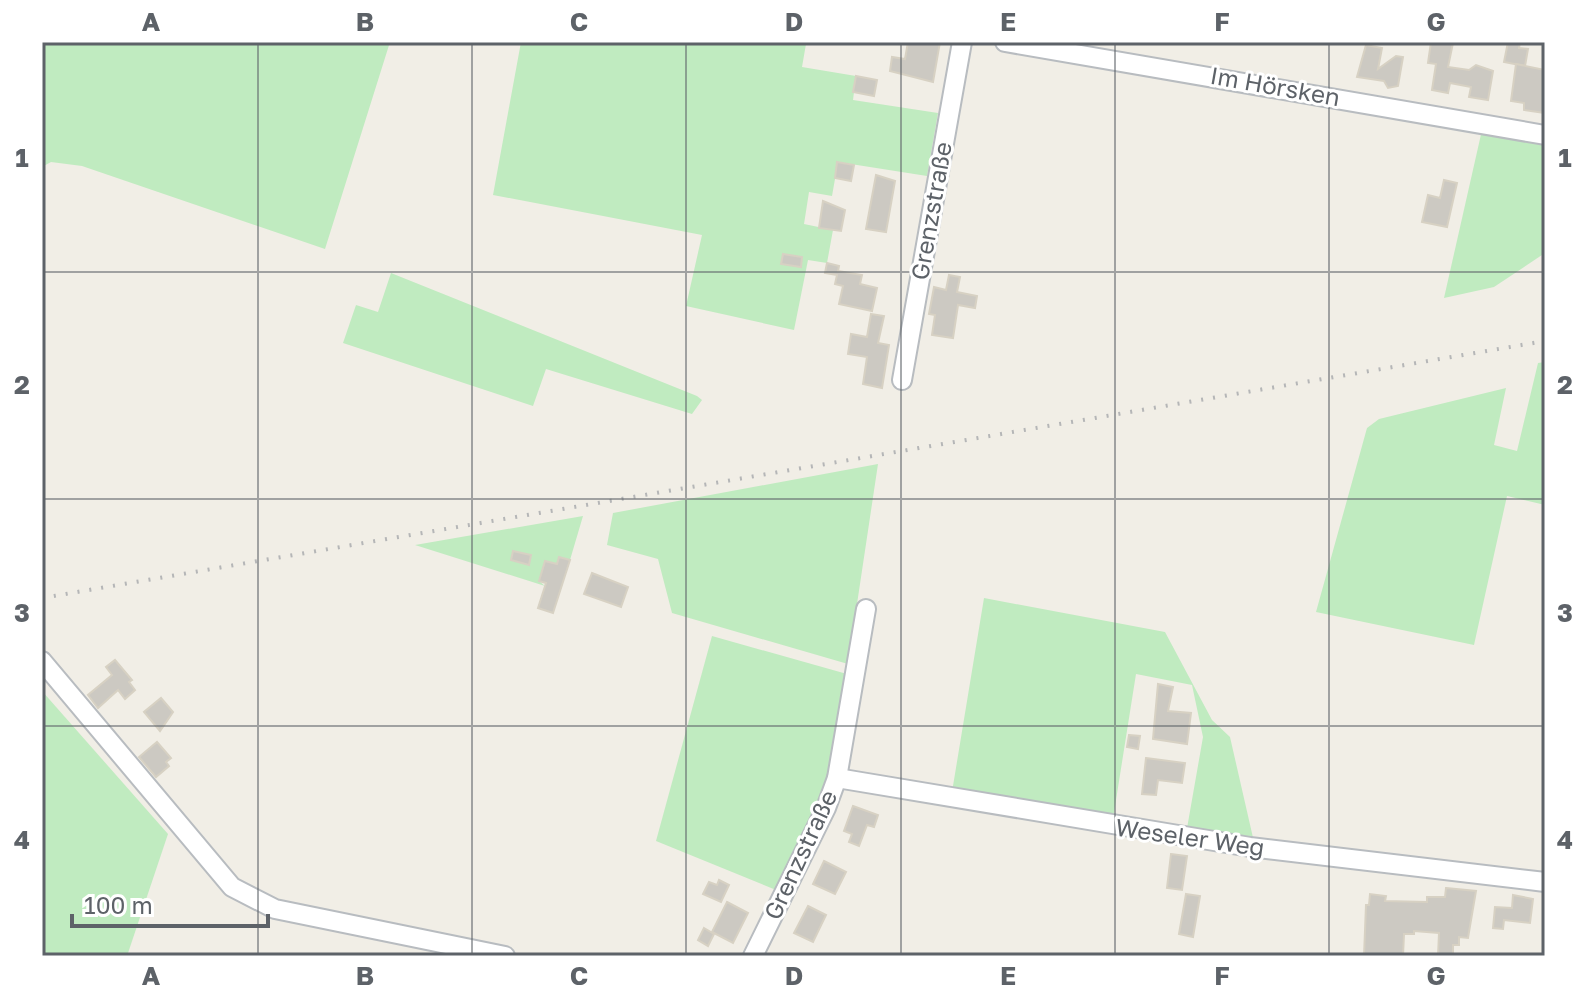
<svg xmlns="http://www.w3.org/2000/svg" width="1587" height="998" font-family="'Golos Text',sans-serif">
	<rect width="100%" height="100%" fill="#f1eee6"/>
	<g fill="#c0ebc0">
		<polygon points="42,42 390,42 325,249 82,166 51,162 42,167"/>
		<polygon points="521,42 803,42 806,44 802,67 856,76 853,100 938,113 927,176 838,162 832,196 809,192 804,224 833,230 827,263 808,260 794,330 686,306 702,235 493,195"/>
		<polygon points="1482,130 1545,143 1545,253 1494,287 1444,298"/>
		<polygon points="391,273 697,396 702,400 692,414 546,369 533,406 343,343 356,305 378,312"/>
		<polygon points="1545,362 1545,505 1507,496 1474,645 1316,612 1367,428 1379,419 1506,388 1494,445 1517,451 1538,363"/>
		<polygon points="878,464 848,664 672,613 658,559 607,545 613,513"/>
		<polygon points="583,516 570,560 559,557 557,564 545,561 539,581 545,586 415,545"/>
		<polygon points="984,598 1165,632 1212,720 1230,737 1254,842 1186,834 1203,737 1192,685 1136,674 1113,819 952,792"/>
		<polygon points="712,636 847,674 829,783 776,890 656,841"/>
		<polygon points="42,691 168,834 127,956 42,956"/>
	</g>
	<g fill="#ccc9c2" stroke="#d7d1c3" stroke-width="2">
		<polygon points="908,42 940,42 933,82 890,71 892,57 905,59"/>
		<polygon points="1431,42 1453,43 1448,67 1469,70 1476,65 1493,71 1488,100 1469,97 1471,87 1450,83 1448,93 1432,90 1436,64 1428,63"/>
		<polygon points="1508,42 1520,42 1519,48 1528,49 1525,66 1504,62"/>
		<polygon points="1366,45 1382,48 1378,69 1396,56 1403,57 1398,86 1388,88 1384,81 1357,77"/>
		<polygon points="1516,64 1545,70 1545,113 1524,110 1524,103 1511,101"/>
		<polygon points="856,76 877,80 874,96 853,92"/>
		<polygon points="837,162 854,165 851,181 835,178"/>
		<polygon points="876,175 895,181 886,232 866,229"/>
		<polygon points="1444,180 1457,183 1447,227 1422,222 1428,195 1440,198"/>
		<polygon points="823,201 845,210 841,231 819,228"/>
		<polygon points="783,254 802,257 801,267 781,264"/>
		<polygon points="827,263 839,266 838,271 862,275 860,284 877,288 872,311 839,304 843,286 835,284 837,275 825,273"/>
		<polygon points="949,275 960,277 957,292 977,296 975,308 958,305 953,338 932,335 935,315 929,314 934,287 946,290"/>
		<polygon points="871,314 884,316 878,343 889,345 882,388 863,384 867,357 848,354 851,334 867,337"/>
		<polygon points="513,551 531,555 529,565 511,560"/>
		<polygon points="559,557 570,560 553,613 538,608 546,583 539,581 545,561 557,564"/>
		<polygon points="592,573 628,587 621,607 584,594"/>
		<polygon points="115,660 132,680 129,682 135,690 125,699 118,690 98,708 88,695 112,675 106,667"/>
		<polygon points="1158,684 1173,687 1168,711 1191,713 1187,744 1153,739"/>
		<polygon points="161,698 173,712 160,731 144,712"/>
		<polygon points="1129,735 1140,736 1138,749 1127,747"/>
		<polygon points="157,742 171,758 166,762 169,766 156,777 139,757"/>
		<polygon points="1146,758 1185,763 1182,783 1158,780 1156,795 1142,794"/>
		<polygon points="853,806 878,815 874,827 867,825 859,846 849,842 852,834 844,831"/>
		<polygon points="1171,854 1187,856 1182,890 1167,888"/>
		<polygon points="824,861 846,872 835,894 813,884"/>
		<polygon points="719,880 729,885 721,902 703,894 709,882 717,885"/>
		<polygon points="1446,888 1476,891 1468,938 1459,937 1459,945 1453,945 1453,956 1438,956 1439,933 1414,931 1414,934 1404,934 1403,956 1364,956 1366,905 1369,905 1370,894 1386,896 1385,901 1427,902 1427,897 1445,897"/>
		<polygon points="1186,894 1200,896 1193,937 1179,934"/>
		<polygon points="1513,895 1533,899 1530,923 1504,920 1503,929 1493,928 1495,907 1512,908"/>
		<polygon points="727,902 748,913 733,943 712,932"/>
		<polygon points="808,906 826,915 813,942 794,933"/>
		<polygon points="704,928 714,934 708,946 698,940"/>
	</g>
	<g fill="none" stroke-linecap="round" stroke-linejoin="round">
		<defs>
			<g id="minor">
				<polyline points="1005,42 1545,135"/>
				<polyline points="902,380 962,42"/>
				<polyline points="42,661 232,887 275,909 505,956"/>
				<polyline points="837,778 1250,847 1545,882"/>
				<polyline points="753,956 826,808 837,778 866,609"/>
			</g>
		</defs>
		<use href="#minor" stroke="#b8bcc0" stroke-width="22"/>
		<use href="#minor" stroke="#fff" stroke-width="18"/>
		<polyline stroke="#b5b6b7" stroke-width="4" stroke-dasharray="2 10" stroke-linecap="butt" points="42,598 1545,341"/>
	</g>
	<path fill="none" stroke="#5d6268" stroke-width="2" stroke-opacity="0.55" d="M258,42v914M472,42v914M686,42v914M901,42v914M1115,42v914M1329,42v914M42,272h1503M42,499h1503M42,726h1503"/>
	<g text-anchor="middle" stroke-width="6" stroke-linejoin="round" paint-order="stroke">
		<g font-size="24" fill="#5d6268" stroke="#fff">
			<text transform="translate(1275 87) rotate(10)" y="8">Im Hörsken</text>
			<text transform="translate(932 211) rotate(-80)" y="8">Grenzstraße</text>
			<text transform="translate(1190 838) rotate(8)" y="8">Weseler Weg</text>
			<text transform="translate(801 855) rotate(-65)" y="8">Grenzstraße</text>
		</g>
	</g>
	<rect width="1587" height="998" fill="none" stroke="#ffffff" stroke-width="88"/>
	<path d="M72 914v12h196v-12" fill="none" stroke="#5d6268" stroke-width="4"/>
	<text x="84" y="914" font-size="24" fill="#5d6268" stroke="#ffffff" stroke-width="6" paint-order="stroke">100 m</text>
	<rect x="44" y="44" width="1499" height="910" fill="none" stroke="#5d6268" stroke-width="3"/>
	<g font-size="26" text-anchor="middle" font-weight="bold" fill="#5d6268">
		<text x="151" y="31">A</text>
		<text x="365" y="31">B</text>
		<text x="579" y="31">C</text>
		<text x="794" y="31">D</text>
		<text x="1008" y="31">E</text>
		<text x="1222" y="31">F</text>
		<text x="1436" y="31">G</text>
		<text x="22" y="167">1</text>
		<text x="1565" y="167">1</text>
		<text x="22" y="394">2</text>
		<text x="1565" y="394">2</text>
		<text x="22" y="622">3</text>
		<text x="1565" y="622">3</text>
		<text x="22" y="849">4</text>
		<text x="1565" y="849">4</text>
		<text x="151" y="985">A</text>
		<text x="365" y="985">B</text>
		<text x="579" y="985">C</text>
		<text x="794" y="985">D</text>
		<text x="1008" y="985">E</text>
		<text x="1222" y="985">F</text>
		<text x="1436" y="985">G</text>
	</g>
</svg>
